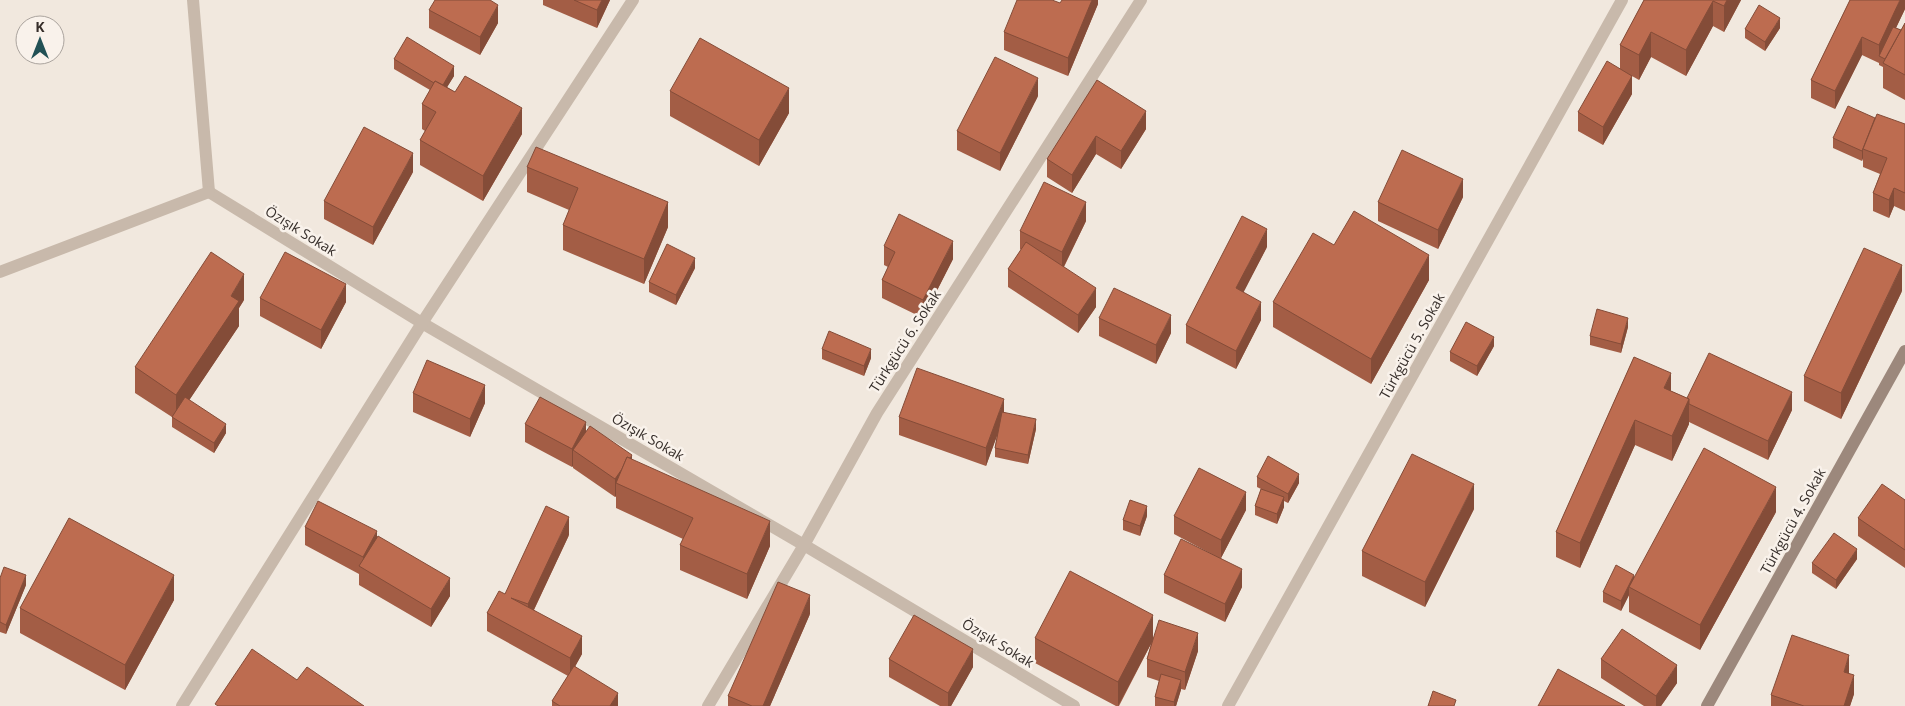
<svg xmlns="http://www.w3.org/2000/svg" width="1905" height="706" font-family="'Open Sans',sans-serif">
	<rect width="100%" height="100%" fill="#f1e8de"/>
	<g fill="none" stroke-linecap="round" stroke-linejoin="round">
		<g stroke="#c8b9ab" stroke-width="12">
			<polyline points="193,0 209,192"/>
			<polyline points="209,192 422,323 804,545 1074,706"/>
			<polyline points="0,272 209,192"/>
			<polyline points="182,706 422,323 633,0"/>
			<polyline points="708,706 804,545 877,413 1141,0"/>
			<polyline points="1228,706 1622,0"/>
		</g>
		<polyline stroke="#9c887c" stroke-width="12" points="1707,706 1905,351"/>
	</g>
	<g fill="#a35d45">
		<polygon points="543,0 610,0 597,28 543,5"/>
		<polygon points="1098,0 1098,4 1068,76 1004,50 1004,32"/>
		<polygon points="1644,0 1741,0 1724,32 1713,26 1686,76 1651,57 1639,80 1632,76 1632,94 1603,145 1578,131 1578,112 1620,69 1620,45"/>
		<polygon points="1850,0 1905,9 1896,28 1901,30 1905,23 1905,100 1883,88 1883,67 1879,65 1879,62 1879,63 1862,55 1835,109 1811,98 1811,80"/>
		<polygon points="429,10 498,23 480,55 429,28"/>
		<polygon points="1780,28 1765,51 1745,38 1745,29"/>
		<polygon points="394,59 454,76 447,87 522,134 483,201 420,165 420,140 425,131 422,129 422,104 430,90 394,69"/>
		<polygon points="1097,80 1146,129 1121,169 1096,154 1072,193 1047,177 1047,159"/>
		<polygon points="670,91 789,113 759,166 670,116"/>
		<polygon points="1038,96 1000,171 957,150 957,131"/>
		<polygon points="1875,118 1905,124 1905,211 1894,206 1889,218 1873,211 1873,193 1880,174 1863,167 1863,158 1862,161 1833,148 1833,138"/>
		<polygon points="527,167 668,202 668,227 644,284 563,250 563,225 569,210 527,192"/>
		<polygon points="413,172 373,245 324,219 324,201"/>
		<polygon points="1463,197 1438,249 1378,221 1378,202"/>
		<polygon points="1086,221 1064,267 1096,307 1078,333 1008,287 1008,269 1021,250 1020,249 1020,231"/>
		<polygon points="1334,245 1429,280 1371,384 1273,327 1273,302"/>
		<polygon points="884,246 953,259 923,318 882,298 882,280 888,267 884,265"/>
		<polygon points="1267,247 1243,292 1261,320 1236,369 1186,343 1186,325"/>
		<polygon points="695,268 676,305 649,292 649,282"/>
		<polygon points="1902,291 1841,419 1804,401 1804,376"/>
		<polygon points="260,298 346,302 321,349 260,316"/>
		<polygon points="244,300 239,308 239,326 189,400 226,433 214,453 172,427 172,417 135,393 135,367"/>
		<polygon points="1099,318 1171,333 1156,364 1099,336"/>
		<polygon points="1628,327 1621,353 1590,345 1590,336"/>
		<polygon points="1494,346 1477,376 1450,361 1450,352"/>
		<polygon points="822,349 871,358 864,376 822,359"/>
		<polygon points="1634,357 1671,391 1687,398 1792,410 1768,460 1689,422 1689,424 1672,461 1635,445 1580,568 1556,557 1556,532"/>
		<polygon points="413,393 485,403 470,437 413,412"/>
		<polygon points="1004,412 1036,429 1028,464 995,457 995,448 997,435 986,466 899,435 899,417"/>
		<polygon points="525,424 586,431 770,546 747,599 680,570 680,545 683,539 616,508 616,496 615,497 573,468 573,466 572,467 525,442"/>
		<polygon points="1257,477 1299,483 1288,503 1284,501 1284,507 1277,524 1255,515 1255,506 1261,489 1257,487"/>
		<polygon points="1905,500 1905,568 1858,536 1858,518"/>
		<polygon points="1474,509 1425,607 1362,576 1362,551"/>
		<polygon points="1246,510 1221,558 1242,587 1225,622 1164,593 1164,575 1217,557 1174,534 1174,516"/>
		<polygon points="1776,512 1700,650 1629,612 1629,595 1621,611 1603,602 1603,592"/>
		<polygon points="1147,516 1140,536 1123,530 1123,520"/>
		<polygon points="305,527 377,537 450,596 431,627 359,585 359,574 305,545"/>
		<polygon points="569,535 534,610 582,654 575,666 618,706 552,706 552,701 568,676 487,631 487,613 505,594"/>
		<polygon points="1857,559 1836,589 1812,573 1812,563"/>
		<polygon points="0,578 26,585 6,634 0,632"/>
		<polygon points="174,600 125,690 20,633 20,608"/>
		<polygon points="810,614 770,706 728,706 728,696"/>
		<polygon points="1035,638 1153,638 1198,651 1185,690 1181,689 1176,706 1155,706 1155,697 1159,681 1147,677 1147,659 1151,644 1119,706 1116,706 1035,663"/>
		<polygon points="889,659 973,667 951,706 940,706 889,677"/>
		<polygon points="1601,659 1677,683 1661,706 1644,706 1601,678"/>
		<polygon points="1849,673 1854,694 1850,706 1771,706 1771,695"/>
	</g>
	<g fill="#844c38">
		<polygon points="602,0 610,0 597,28 597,10"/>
		<polygon points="1092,0 1098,0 1098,4 1068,76 1068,58"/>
		<polygon points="1727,0 1741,0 1724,32 1724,6"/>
		<polygon points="1900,0 1905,0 1905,9 1882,57 1879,56 1879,63 1879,45"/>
		<polygon points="1713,1 1713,26 1686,76 1686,50"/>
		<polygon points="498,5 498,23 480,55 480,37"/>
		<polygon points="1780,18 1780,28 1765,51 1765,42"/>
		<polygon points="1651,32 1651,57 1639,80 1639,55"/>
		<polygon points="1862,37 1862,55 1835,109 1835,91"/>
		<polygon points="454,66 454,76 441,97 441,88"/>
		<polygon points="1632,76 1632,94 1603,145 1603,127"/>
		<polygon points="1038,78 1038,96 1000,171 1000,153"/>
		<polygon points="789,88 789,113 759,166 759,140"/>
		<polygon points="522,108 522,134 483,201 483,176"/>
		<polygon points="1146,111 1146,129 1121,169 1121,151"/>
		<polygon points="1876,119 1863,149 1863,158 1862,161 1862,151"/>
		<polygon points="1096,136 1096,154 1072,193 1072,175"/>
		<polygon points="413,153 413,172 373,245 373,227"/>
		<polygon points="1463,179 1463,197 1438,249 1438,230"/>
		<polygon points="1894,188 1894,206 1889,218 1889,200"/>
		<polygon points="668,202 668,227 644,284 644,259"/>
		<polygon points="1086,202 1086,221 1062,270 1062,252"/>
		<polygon points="1267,229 1267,247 1236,307 1236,288"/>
		<polygon points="953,241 953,259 923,318 923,300"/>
		<polygon points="1429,255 1429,280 1371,384 1371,359"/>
		<polygon points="695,258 695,268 676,305 676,295"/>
		<polygon points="1902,265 1902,291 1841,419 1841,393"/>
		<polygon points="244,274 244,300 239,308 239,326 176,420 176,395 231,296"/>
		<polygon points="346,284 346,302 321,349 321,330"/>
		<polygon points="1096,288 1096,307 1078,333 1078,315"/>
		<polygon points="1261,302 1261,320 1236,369 1236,351"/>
		<polygon points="1171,315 1171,333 1156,364 1156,345"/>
		<polygon points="1628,318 1628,327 1621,353 1621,344"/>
		<polygon points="1494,337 1494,346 1477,376 1477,366"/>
		<polygon points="871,349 871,358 864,376 864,366"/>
		<polygon points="1671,373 1671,398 1664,388"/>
		<polygon points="485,385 485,403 470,437 470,419"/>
		<polygon points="1792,392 1792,410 1768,460 1768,441"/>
		<polygon points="1004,399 1004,417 986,466 986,448"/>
		<polygon points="1689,399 1689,424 1672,461 1672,436"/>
		<polygon points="1036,419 1036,429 1028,464 1028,455"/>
		<polygon points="1635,420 1635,445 1580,568 1580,543"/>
		<polygon points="586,422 586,441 573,450 573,466 572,467 572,449"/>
		<polygon points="226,424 226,433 214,453 214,443"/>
		<polygon points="632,455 632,473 616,483 616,496 615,497 615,479"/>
		<polygon points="1299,474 1299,483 1288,503 1288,494"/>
		<polygon points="1474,484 1474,509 1425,607 1425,582"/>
		<polygon points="1776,487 1776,512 1700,650 1700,625"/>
		<polygon points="1246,492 1246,510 1221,558 1221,540"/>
		<polygon points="1284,497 1284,507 1277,524 1277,514"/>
		<polygon points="1147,506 1147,516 1140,536 1140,526"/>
		<polygon points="569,517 569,535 528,622 528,604"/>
		<polygon points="770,521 770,546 747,599 747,574"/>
		<polygon points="377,531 377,550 363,568 363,557"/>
		<polygon points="1857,549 1857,559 1836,589 1836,580"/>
		<polygon points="1242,569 1242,587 1225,622 1225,604"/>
		<polygon points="26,575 26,585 6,634 6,625"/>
		<polygon points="174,575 174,600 125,690 125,665"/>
		<polygon points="1634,575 1634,585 1629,587 1629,595 1621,611 1621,601"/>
		<polygon points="450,578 450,596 431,627 431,609"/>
		<polygon points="810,595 810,614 770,706 763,706"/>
		<polygon points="1153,615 1153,640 1118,706 1118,682"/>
		<polygon points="1198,633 1198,651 1185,690 1185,672"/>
		<polygon points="582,636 582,654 570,676 570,658"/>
		<polygon points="973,649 973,667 951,706 948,706 948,693"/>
		<polygon points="1849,655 1849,673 1844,690 1844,672"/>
		<polygon points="1677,665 1677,683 1661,706 1656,706 1656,696"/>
		<polygon points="1854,675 1854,694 1850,706 1844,706"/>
		<polygon points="1181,680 1181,690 1176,706 1174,706 1174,702"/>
		<polygon points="618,693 618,706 610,706"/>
	</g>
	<g fill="#bd6c50" stroke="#844c38">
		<polygon points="435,0 490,0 498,5 480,37 429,10"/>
		<polygon points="574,0 602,0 597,10"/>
		<polygon points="1017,0 1052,0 1060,3 1062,0 1092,0 1068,58 1004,32"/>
		<polygon points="1644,0 1727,0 1724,6 1713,1 1686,50 1651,32 1639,55 1620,45"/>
		<polygon points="1850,0 1900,0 1879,45 1862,37 1835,91 1811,80"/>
		<polygon points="1759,5 1780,18 1765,42 1745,29"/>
		<polygon points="1905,23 1905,75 1883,63"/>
		<polygon points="1893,27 1901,30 1885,59 1879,56"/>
		<polygon points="407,37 454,66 443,85 435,81 434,83 394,59"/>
		<polygon points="700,38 789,88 759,140 670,91"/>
		<polygon points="995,57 1038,78 1000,153 957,131"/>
		<polygon points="1607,61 1632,76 1603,127 1578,112"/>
		<polygon points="465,76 522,108 483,176 420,140 436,112 422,104 435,81 455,92"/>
		<polygon points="1097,80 1146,111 1121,151 1096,136 1072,175 1047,159"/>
		<polygon points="1848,106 1875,118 1862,151 1833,138"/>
		<polygon points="1877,114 1905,124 1905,193 1894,188 1889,200 1873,193 1887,158 1863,149"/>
		<polygon points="364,127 413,153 373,227 324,201"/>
		<polygon points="536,147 668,202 644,259 563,225 578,188 527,167"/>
		<polygon points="1402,150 1463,179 1438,230 1378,202"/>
		<polygon points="1044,182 1086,202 1062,252 1020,231"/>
		<polygon points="1354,211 1429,255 1371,359 1273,302 1313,233 1334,245"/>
		<polygon points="899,214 953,241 923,300 882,280 895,252 884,246"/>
		<polygon points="1242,216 1267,229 1236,288 1261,302 1236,351 1186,325"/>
		<polygon points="1026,242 1096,288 1078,315 1008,269"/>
		<polygon points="667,244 695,258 676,295 649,282"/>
		<polygon points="1864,248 1902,265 1841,393 1804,376"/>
		<polygon points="211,252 244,274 231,296 239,301 176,395 135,367"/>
		<polygon points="285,252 346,284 321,330 260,298"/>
		<polygon points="1114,288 1171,315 1156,345 1099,318"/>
		<polygon points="1597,309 1628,318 1621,344 1590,336"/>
		<polygon points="1466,322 1494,337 1477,366 1450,352"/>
		<polygon points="829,331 871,349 864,366 822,349"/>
		<polygon points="1709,353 1792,392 1768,441 1689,404 1689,399 1687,398"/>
		<polygon points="1634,357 1671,373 1664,388 1689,399 1672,436 1635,420 1580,543 1556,532"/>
		<polygon points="427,360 485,385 470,419 413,393"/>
		<polygon points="917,368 1004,399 986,448 899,417"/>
		<polygon points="185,397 226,424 214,443 172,417"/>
		<polygon points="540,397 586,422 572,449 525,424"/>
		<polygon points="1002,412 1036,419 1028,455 995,448"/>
		<polygon points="590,426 632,455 630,458 627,457 622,469 615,479 573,450"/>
		<polygon points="1704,448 1776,487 1700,625 1629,587"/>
		<polygon points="1412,454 1474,484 1425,582 1362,551"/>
		<polygon points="1268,456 1299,474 1288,494 1257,477"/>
		<polygon points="627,457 770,521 747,574 680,545 693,518 616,483"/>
		<polygon points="1199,468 1246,492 1221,540 1174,516"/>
		<polygon points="1882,484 1905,500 1905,550 1858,518"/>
		<polygon points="1261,489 1284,497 1277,514 1255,506"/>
		<polygon points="1130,500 1147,506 1140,526 1123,520"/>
		<polygon points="318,501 377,531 363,557 305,527"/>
		<polygon points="546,506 569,517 528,604 511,598 582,636 570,658 487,613 499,591 505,594"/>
		<polygon points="69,518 174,575 125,665 20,608"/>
		<polygon points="1834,533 1857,549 1836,580 1812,563"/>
		<polygon points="378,536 450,578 431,609 359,566"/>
		<polygon points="1181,539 1242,569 1225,604 1164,575"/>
		<polygon points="1616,565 1634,575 1621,601 1603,592"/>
		<polygon points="4,567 26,575 6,625 0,622 0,578"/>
		<polygon points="1070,571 1153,615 1118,682 1035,638"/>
		<polygon points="778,582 810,595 763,706 752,706 728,696"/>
		<polygon points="914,615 973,649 948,693 889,659"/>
		<polygon points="1159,620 1198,633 1185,672 1147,659"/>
		<polygon points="1622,629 1677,665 1656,696 1601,659"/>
		<polygon points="1792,635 1849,655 1844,672 1854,675 1844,706 1804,706 1771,695"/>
		<polygon points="252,649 297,680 307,667 364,706 218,706 215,704"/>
		<polygon points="574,666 618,693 610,706 560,706 552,701"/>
		<polygon points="1558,669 1625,706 1538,706"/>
		<polygon points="1161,674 1181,680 1174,702 1155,697"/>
		<polygon points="1433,691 1456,700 1454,706 1428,706"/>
	</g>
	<g text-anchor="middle" stroke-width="5" stroke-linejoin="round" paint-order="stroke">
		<g font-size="14" fill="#362e2a" stroke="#f9f2eb">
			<text transform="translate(301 231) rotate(32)" y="5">Özışık Sokak</text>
			<text transform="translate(905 341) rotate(-57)" y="5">Türkgücü 6. Sokak</text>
			<text transform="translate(1412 346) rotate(-61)" y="5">Türkgücü 5. Sokak</text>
			<text transform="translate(648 437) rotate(30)" y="5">Özışık Sokak</text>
			<text transform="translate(1793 521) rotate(-61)" y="5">Türkgücü 4. Sokak</text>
			<text transform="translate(998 643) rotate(31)" y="5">Özışık Sokak</text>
		</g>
	</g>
	<g transform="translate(40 40)"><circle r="24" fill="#f9f2eb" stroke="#aba49e"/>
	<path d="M0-4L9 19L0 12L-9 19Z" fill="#225155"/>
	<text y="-8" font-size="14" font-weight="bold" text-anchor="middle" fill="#362e2a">K</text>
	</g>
</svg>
